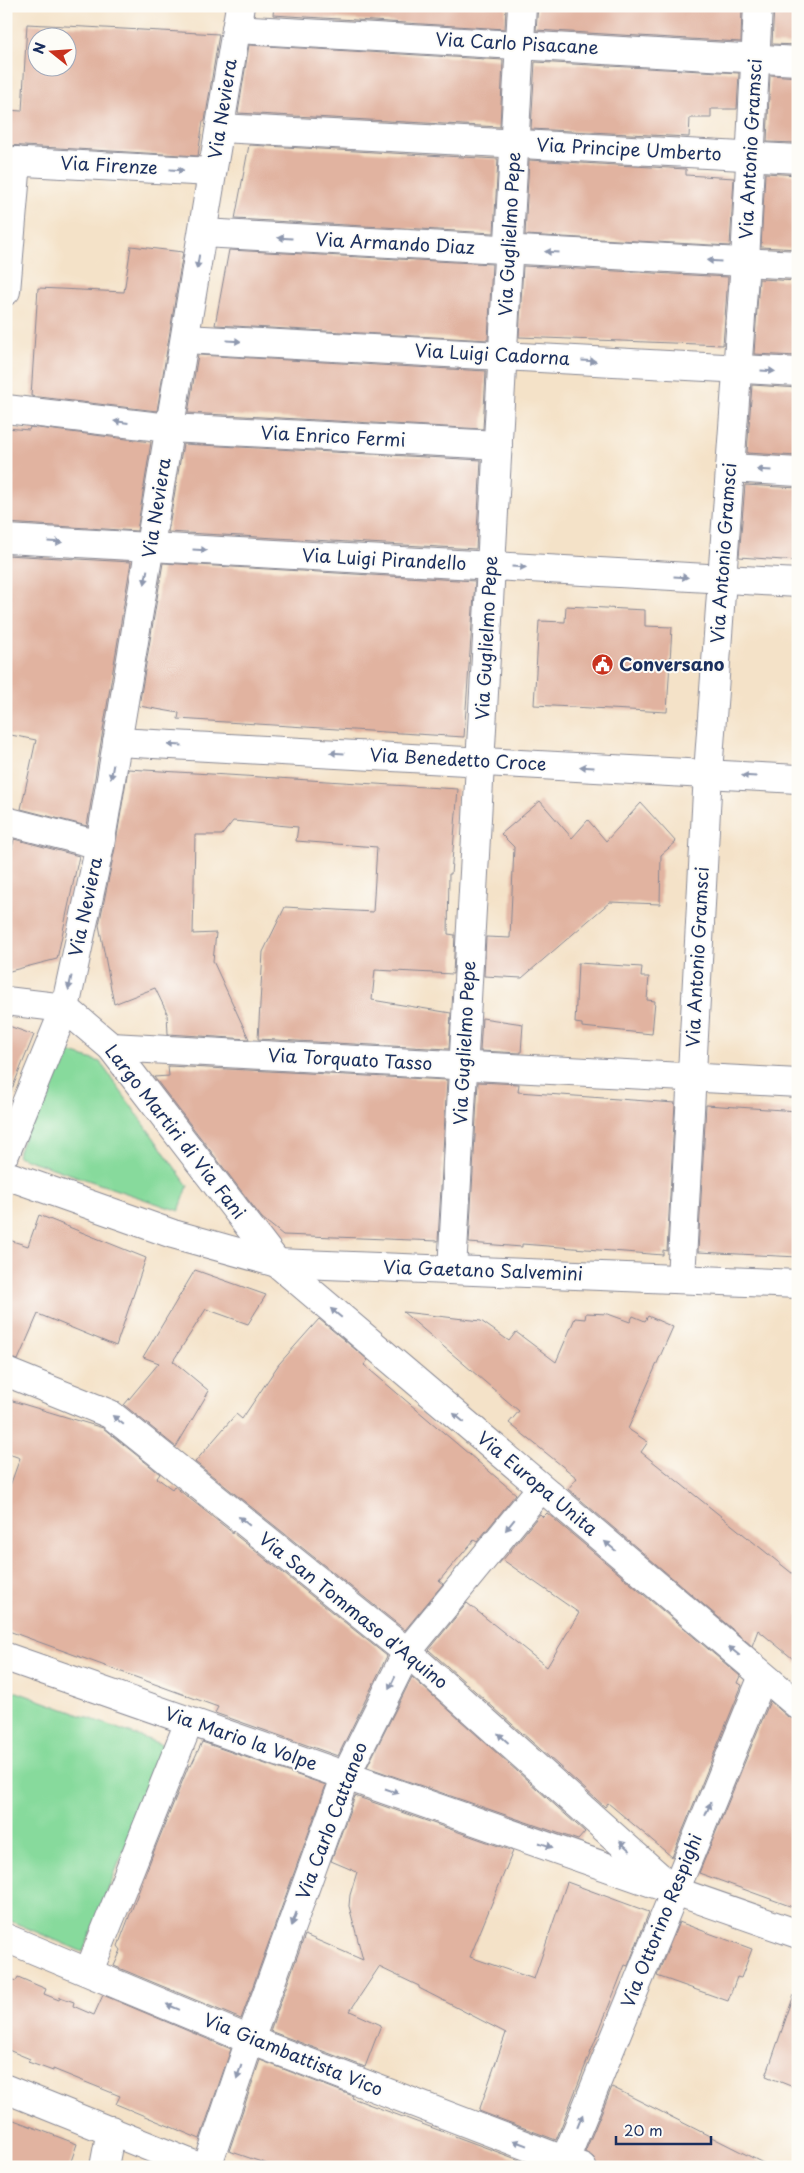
<svg xmlns="http://www.w3.org/2000/svg" width="804" height="2173" font-family="'Playpen Sans',sans-serif">
	<rect width="100%" height="100%" fill="#fdfcf7"/>
	<filter id="ink" filterUnits="userSpaceOnUse"><feTurbulence type="fractalNoise" baseFrequency=".02" numOctaves="2"/><feDisplacementMap in="SourceGraphic" scale="10" xChannelSelector="R" yChannelSelector="G"/><feConvolveMatrix kernelMatrix="1 2 1 2 8 2 1 2 1" color-interpolation-filters="sRGB"/></filter>
	<filter id="wash" filterUnits="userSpaceOnUse"><feTurbulence type="fractalNoise" baseFrequency=".0096" numOctaves="4" result="noise"/><feDisplacementMap in="SourceGraphic" scale="20" xChannelSelector="R" yChannelSelector="G"/><feGaussianBlur stdDeviation="1.12" result="paint"/><feColorMatrix in="noise" values="0 0 0 0 0 0 0 0 0 0 0 0 0 0 0 0 0 1.4 0 .05"/><feComposite in="paint" operator="in"/></filter>
	<g filter="url(#wash)">
		<rect width="100%" height="100%" fill="#f4e2c8"/>
		<g fill="#87da9c" stroke="#51847d">
			<polygon points="59,1049 100,1062 188,1186 179,1211 17,1156"/>
			<polygon points="6,1688 166,1746 83,1952 6,1919"/>
		</g>
		<g id="blocks">
			<g fill="#e1b3a0" fill-rule="evenodd">
				<polygon points="274,6 506,6 505,29 273,15"/>
				<polygon points="538,6 742,6 741,42 536,30"/>
				<polygon points="774,6 798,6 798,45 772,44"/>
				<path d="M27,24l192,10 -14,87h-2l-5,35 -192,-11v-35l16,1zM38,38h30v30h-30z"/>
				<polygon points="249,45 503,60 500,127 238,113"/>
				<polygon points="535,62 739,73 737,109 711,109 711,118 690,118 689,137 531,129"/>
				<polygon points="770,75 798,77 798,143 767,142"/>
				<polygon points="249,145 498,159 494,233 235,219"/>
				<polygon points="529,160 686,169 686,175 734,178 730,246 525,235"/>
				<polygon points="765,173 798,175 798,249 761,247"/>
				<polygon points="131,246 183,252 157,411 31,396 38,288 124,292"/>
				<polygon points="229,250 492,264 488,340 215,325"/>
				<polygon points="523,266 728,277 723,345 519,337"/>
				<polygon points="759,279 798,281 798,356 754,354"/>
				<polygon points="198,355 486,371 483,429 188,413"/>
				<polygon points="752,385 798,388 798,456 747,453"/>
				<polygon points="30,427 151,442 137,531 6,523 6,428 29,430"/>
				<polygon points="183,444 481,460 476,549 168,532"/>
				<polygon points="745,485 798,488 798,561 739,557"/>
				<polygon points="6,555 131,562 87,826 21,809 36,740 6,734"/>
				<polygon points="163,563 475,581 464,737 178,719 179,713 139,706"/>
				<polygon points="566,606 645,610 645,626 672,627 667,712 534,705 539,621 565,622"/>
				<polygon points="128,769 458,789 451,874 449,874 448,934 455,935 453,974 375,970 372,1000 451,1013 449,1049 258,1039 263,952 285,907 373,912 377,847 296,841 298,827 233,821 222,835 195,835 193,934 216,933 213,961 249,1039 168,1034 167,1013 155,988 114,1004 99,925 115,848"/>
				<polygon points="540,801 572,838 588,820 606,841 641,803 676,842 661,855 660,904 610,902 522,978 484,976 486,937 510,938 514,847 501,834"/>
				<polygon points="14,839 79,856 57,959 6,972 6,847 12,849"/>
				<polygon points="578,963 642,967 641,977 649,977 647,1000 655,1001 652,1034 582,1027 582,1024 575,1023"/>
				<polygon points="482,1018 523,1024 521,1053 480,1051"/>
				<polygon points="6,1025 34,1035 7,1101 6,1101"/>
				<polygon points="168,1066 447,1080 438,1241 283,1235 262,1218 154,1077 169,1076"/>
				<polygon points="478,1082 519,1084 518,1092 675,1103 667,1251 663,1250 663,1255 522,1244 522,1247 469,1243"/>
				<polygon points="706,1105 798,1111 798,1257 698,1252"/>
				<polygon points="39,1215 146,1258 116,1346 38,1314 18,1360 6,1357 6,1239 28,1246"/>
				<polygon points="195,1270 266,1295 248,1324 206,1309 173,1361 209,1391 176,1447 124,1405 159,1363 143,1357"/>
				<polygon points="403,1312 481,1321 509,1341 516,1332 556,1362 575,1318 585,1319 586,1313 608,1314 630,1322 633,1316 645,1321 648,1316 673,1327 628,1429 648,1442 641,1452 798,1578 798,1663 758,1630 752,1646 568,1489 577,1478 509,1423 519,1411"/>
				<polygon points="319,1319 368,1360 364,1365 516,1494 477,1542 474,1540 439,1581 443,1584 405,1630 195,1462 236,1414 242,1419 279,1364"/>
				<polygon points="6,1399 103,1428 160,1474 157,1478 172,1489 174,1486 387,1656 338,1756 215,1713 218,1707 6,1630 6,1497 20,1458 6,1453"/>
				<polygon points="547,1513 740,1676 737,1683 742,1685 672,1857 608,1803 605,1807 429,1650 467,1603 547,1667 579,1613 503,1560 540,1514 543,1517"/>
				<polygon points="412,1677 585,1832 578,1840 367,1767"/>
				<polygon points="770,1701 788,1717 798,1720 798,1909 699,1873"/>
				<polygon points="202,1742 326,1785 241,2019 114,1966 121,1950 118,1946 154,1851 189,1765 191,1766"/>
				<polygon points="355,1796 513,1851 470,1957 534,1979 567,1882 649,1912 628,1966 625,1965 556,2140 479,2111 506,2033 419,1988 419,1986 379,1967 350,2011 381,2025 365,2067 270,2031 305,1935 363,1960 349,1906 350,1895 357,1872 331,1861"/>
				<polygon points="679,1922 752,1949 741,1978 737,1977 728,2001 657,1976"/>
				<polygon points="6,1977 16,1981 18,1977 46,1989 44,1994 59,2000 60,1997 74,2002 73,2006 94,2015 103,1995 231,2049 200,2139 116,2104 120,2096 53,2069 53,2071 28,2062 30,2059 6,2049"/>
				<polygon points="794,1995 798,1996 798,2089 766,2076"/>
				<polygon points="260,2060 353,2096 352,2098 538,2167 276,2167 232,2152 229,2151"/>
				<polygon points="612,2087 771,2167 597,2167 594,2158 585,2152"/>
				<polygon points="6,2117 77,2144 69,2167 6,2167"/>
			</g>
		</g>
	</g>
	<g filter="url(#ink)">
		<use href="#blocks" fill-opacity="0" stroke="#888893" stroke-width="1"/>
		<g fill="none" stroke-linecap="round" stroke-linejoin="round">
			<defs>
				<g id="minor">
					<polyline points="236,29 798,61"/>
					<polyline points="221,128 798,159"/>
					<polyline points="6,161 212,172"/>
					<polyline points="203,233 798,265"/>
					<polyline points="6,291 17,161"/>
					<polyline points="185,339 798,372"/>
					<polyline points="6,409 169,428 498,445"/>
					<polyline points="730,468 798,472"/>
					<polyline points="6,539 798,583"/>
					<polyline points="117,742 798,779"/>
					<polyline points="6,821 100,845"/>
					<polyline points="6,1001 65,1008"/>
					<polyline points="65,1008 111,1047 277,1263 798,1705"/>
					<polyline points="111,1047 798,1083"/>
					<polyline points="6,1152 65,1008 100,845 240,6"/>
					<polyline points="6,1175 173,1234 277,1263 798,1284"/>
					<polyline points="452,1270 522,6"/>
					<polyline points="681,1279 708,773 745,262 758,6"/>
					<polyline points="6,1372 110,1414 407,1652 674,1890"/>
					<polyline points="6,1657 798,1934"/>
					<polyline points="6,1938 250,2040 582,2167"/>
					<polyline points="89,1971 189,1722"/>
					<polyline points="6,2089 199,2167"/>
					<polyline points="104,2167 111,2130"/>
					<polyline points="207,2167 250,2040 346,1775 407,1652 541,1488"/>
					<polyline points="562,2167 763,1676"/>
				</g>
			</defs>
			<use href="#minor" stroke="#888893" stroke-width="30"/>
			<use href="#minor" stroke="#fff" stroke-width="28"/>
		</g>
		<defs><path id="oneway-solid" d="M-6-.8H1V-3.2L6.5 0L1 3.2V.8H-6Z" transform="scale(1.25)"/></defs>
		<g fill="#8d97ae">
			<use href="#oneway-solid" transform="translate(177 170) rotate(3)"/>
			<use href="#oneway-solid" transform="translate(285 238) rotate(-177)"/>
			<use href="#oneway-solid" transform="translate(552 252) rotate(-177)"/>
			<use href="#oneway-solid" transform="translate(714 261) rotate(-177)"/>
			<use href="#oneway-solid" transform="translate(198 262) rotate(99)"/>
			<use href="#oneway-solid" transform="translate(234 341) rotate(3)"/>
			<use href="#oneway-solid" transform="translate(589 361) rotate(3)"/>
			<use href="#oneway-solid" transform="translate(768 371) rotate(3)"/>
			<use href="#oneway-solid" transform="translate(121 422) rotate(-173)"/>
			<use href="#oneway-solid" transform="translate(764 470) rotate(-177)"/>
			<use href="#oneway-solid" transform="translate(55 542) rotate(3)"/>
			<use href="#oneway-solid" transform="translate(200 550) rotate(3)"/>
			<use href="#oneway-solid" transform="translate(519 567) rotate(4)"/>
			<use href="#oneway-solid" transform="translate(146 577) rotate(100)"/>
			<use href="#oneway-solid" transform="translate(681 577) rotate(4)"/>
			<use href="#oneway-solid" transform="translate(175 745) rotate(-177)"/>
			<use href="#oneway-solid" transform="translate(337 753) rotate(-177)"/>
			<use href="#oneway-solid" transform="translate(587 767) rotate(-177)"/>
			<use href="#oneway-solid" transform="translate(112 772) rotate(100)"/>
			<use href="#oneway-solid" transform="translate(749 776) rotate(-176)"/>
			<use href="#oneway-solid" transform="translate(70 983) rotate(102)"/>
			<use href="#oneway-solid" transform="translate(336 1313) rotate(-140)"/>
			<use href="#oneway-solid" transform="translate(459 1418) rotate(-140)"/>
			<use href="#oneway-solid" transform="translate(118 1420) rotate(-141)"/>
			<use href="#oneway-solid" transform="translate(244 1521) rotate(-141)"/>
			<use href="#oneway-solid" transform="translate(510 1525) rotate(129)"/>
			<use href="#oneway-solid" transform="translate(610 1546) rotate(-140)"/>
			<use href="#oneway-solid" transform="translate(734 1651) rotate(-140)"/>
			<use href="#oneway-solid" transform="translate(392 1683) rotate(116)"/>
			<use href="#oneway-solid" transform="translate(503 1738) rotate(-138)"/>
			<use href="#oneway-solid" transform="translate(392 1791) rotate(19)"/>
			<use href="#oneway-solid" transform="translate(708 1809) rotate(-67)"/>
			<use href="#oneway-solid" transform="translate(546 1845) rotate(19)"/>
			<use href="#oneway-solid" transform="translate(625 1846) rotate(-138)"/>
			<use href="#oneway-solid" transform="translate(294 1919) rotate(110)"/>
			<use href="#oneway-solid" transform="translate(173 2007) rotate(-157)"/>
			<use href="#oneway-solid" transform="translate(239 2072) rotate(109)"/>
			<use href="#oneway-solid" transform="translate(580 2121) rotate(-68)"/>
			<use href="#oneway-solid" transform="translate(520 2143) rotate(-159)"/>
		</g>
	</g>
	<defs>
		<symbol id="civic-disc" viewBox="-11 -11 22 22"><circle r="9.5" fill="#c8321e" stroke="#fdfcf7"/><path d="M-.6-6.5H3V-4.5H.6V-3L4-1V1h2V6H-6V1h2V-1L-.6-3ZM-1.2 2.5V6h2.4V2.5Z" fill="#fff"/></symbol>
	</defs>
	<g fill-rule="evenodd">
		<use href="#civic-disc" x="590" y="652" width="25" height="25"/>
	</g>
	<g text-anchor="middle" stroke-width="4" stroke-linejoin="round" paint-order="stroke">
		<g font-size="18" fill="#1b2f5e" stroke="#fdfcf7">
			<text transform="translate(517 44) rotate(3)" y="6">Via Carlo Pisacane</text>
			<text transform="translate(223 109) rotate(-81)" y="6">Via Neviera</text>
			<text transform="translate(751 149) rotate(-87)" y="6">Via Antonio Gramsci</text>
			<text transform="translate(629 150) rotate(3)" y="6">Via Principe Umberto</text>
			<text transform="translate(109 166) rotate(3)" y="6">Via Firenze</text>
			<text transform="translate(510 234) rotate(-87)" y="6">Via Guglielmo Pepe</text>
			<text transform="translate(395 244) rotate(3)" y="6">Via Armando Diaz</text>
			<text transform="translate(492 355) rotate(3)" y="6">Via Luigi Cadorna</text>
			<text transform="translate(333 437) rotate(3)" y="6">Via Enrico Fermi</text>
			<text transform="translate(157 508) rotate(-81)" y="6">Via Neviera</text>
			<text transform="translate(724 553) rotate(-86)" y="6">Via Antonio Gramsci</text>
			<text transform="translate(384 560) rotate(3)" y="6">Via Luigi Pirandello</text>
			<text transform="translate(487 638) rotate(-87)" y="6">Via Guglielmo Pepe</text>
			<text transform="translate(458 760) rotate(3)" y="6">Via Benedetto Croce</text>
			<text transform="translate(86 907) rotate(-78)" y="6">Via Neviera</text>
			<text transform="translate(698 957) rotate(-87)" y="6">Via Antonio Gramsci</text>
			<text transform="translate(465 1043) rotate(-87)" y="6">Via Guglielmo Pepe</text>
			<text transform="translate(350 1060) rotate(3)" y="6">Via Torquato Tasso</text>
			<text transform="translate(175 1132) rotate(52)" y="6">Largo Martiri di Via Fani</text>
			<text transform="translate(483 1271) rotate(2)" y="6">Via Gaetano Salvemini</text>
			<text transform="translate(537 1484) rotate(40)" y="6">Via Europa Unita</text>
			<text transform="translate(353 1611) rotate(39)" y="6">Via San Tommaso d'Aquino</text>
			<text transform="translate(241 1739) rotate(19)" y="6">Via Mario la Volpe</text>
			<text transform="translate(332 1821) rotate(-69)" y="6">Via Carlo Cattaneo</text>
			<text transform="translate(662 1921) rotate(-68)" y="6">Via Ottorino Respighi</text>
			<text transform="translate(293 2055) rotate(22)" y="6">Via Giambattista Vico</text>
		</g>
		<g font-size="18" font-weight="bold" fill="#1b2f5e" stroke="#fdfcf7" text-anchor="start">
			<text x="619" y="671">Conversano</text>
		</g>
	</g>
	<rect width="804" height="2173" fill="none" stroke="#fdfcf7" stroke-width="25"/>
	<g transform="translate(52 52) rotate(287)"><circle r="24" fill="#fdfcf7" stroke="#a3aaba"/>
	<path d="M0-4L9 19L0 12L-9 19Z" fill="#c8321e"/>
	<text y="-8" font-size="14" font-weight="bold" text-anchor="middle" fill="#1b2f5e">N</text>
	</g>
	<path d="M616 2136v8h95v-8" fill="none" stroke="#1b2f5e" stroke-width="2.5"/>
	<text x="624" y="2136" font-size="15" fill="#1b2f5e" stroke="#fdfcf7" stroke-width="4" paint-order="stroke">20 m</text>
</svg>
